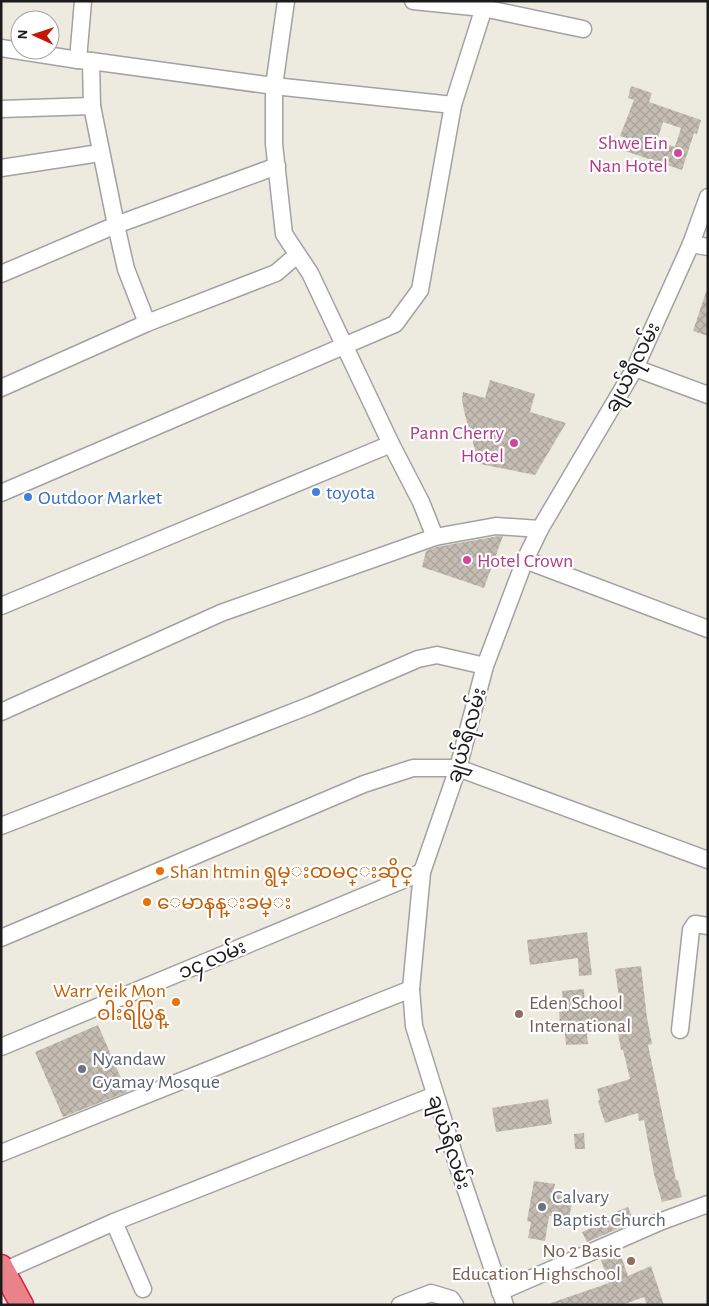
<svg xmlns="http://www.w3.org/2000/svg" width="709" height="1306" font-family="'Alegreya Sans','Noto Sans Myanmar',sans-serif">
	<defs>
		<pattern id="building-cross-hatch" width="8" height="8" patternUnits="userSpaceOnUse" patternTransform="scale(1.25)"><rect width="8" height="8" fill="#c5bdb3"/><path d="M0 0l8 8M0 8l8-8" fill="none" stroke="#a9a299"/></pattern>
	</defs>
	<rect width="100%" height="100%" fill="#edeadf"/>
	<g fill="url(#building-cross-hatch)" fill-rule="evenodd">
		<path d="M631,86l21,7 -3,9 52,18 -4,14 -3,-1 -12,37 -57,-19 4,-12 -9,-3 14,-36 -6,-2zM663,122l18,6 -6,19 -18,-6z"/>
		<polygon points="706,292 708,292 708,336 693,331"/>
		<polygon points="490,380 535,394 530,412 566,423 535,475 480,464 480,460 478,460 465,415 462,400 463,392 485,398"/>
		<polygon points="499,536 503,536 484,588 422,567 426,551 436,547"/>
		<polygon points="587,932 592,975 579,976 578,958 530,965 527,940"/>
		<polygon points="641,966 647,1018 652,1044 648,1045 676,1180 678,1180 682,1197 662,1202 654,1174 644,1120 639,1121 638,1113 605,1123 598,1101 600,1100 597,1089 630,1079 623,1050 621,1050 616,1022 586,1025 588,1044 566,1045 564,1025 560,1025 559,1012 564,1011 562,991 584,989 585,1007 620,1004 615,969"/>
		<polygon points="98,1025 127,1092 63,1117 35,1052"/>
		<polygon points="548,1099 552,1124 496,1132 492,1108"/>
		<polygon points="584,1133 585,1149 575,1149 574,1134"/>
		<polygon points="534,1181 555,1184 553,1192 573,1195 569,1219 549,1216 545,1241 528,1238 531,1222 527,1221"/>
		<polygon points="628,1207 634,1222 587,1242 582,1232 615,1218 613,1213"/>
		<polygon points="620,1253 628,1276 651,1266 664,1305 647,1305 644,1297 622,1305 551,1305 551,1303 609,1283 601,1260"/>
	</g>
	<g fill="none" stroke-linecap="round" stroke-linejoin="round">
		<defs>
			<g id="minor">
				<polyline points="83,1 78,60 91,61 92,106 116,225 126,269 147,323"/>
				<polyline points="286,1 274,86 274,144 284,234 310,273 391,444 421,502 435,537 496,526 540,529"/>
				<polyline points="413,1 483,8 583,29"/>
				<polyline points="1,48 78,60"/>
				<polyline points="91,61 274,86 453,105"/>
				<polyline points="1,109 92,106"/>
				<polyline points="1,168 100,153"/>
				<polyline points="691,244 708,247"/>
				<polyline points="1,274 116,225 277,166"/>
				<polyline points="635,368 708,395"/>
				<polyline points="1,388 147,323 276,273 297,255"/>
				<polyline points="1,493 395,324 420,290 453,105 486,1"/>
				<polyline points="525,560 708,629"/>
				<polyline points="1,606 391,444"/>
				<polyline points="1,712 221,613 435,537"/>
				<polyline points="1,826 311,705 418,659 437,655 485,666"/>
				<polyline points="1,938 364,784 413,768 458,768 708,860"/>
				<polyline points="680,1030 691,930 695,924 708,926"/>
				<polyline points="1,1047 422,872"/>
				<polyline points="1,1153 411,989"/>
				<polyline points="114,1222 143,1289"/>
				<polyline points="1,1272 114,1222 435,1095"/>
				<polyline points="500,1292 662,1221 708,1204"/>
				<polyline points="400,1305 431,1293 451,1299 455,1305"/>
				<polyline points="505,1305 458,1167 414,1026 411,989 422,872 458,768 485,666 525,560 540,529 635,368 691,244 708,197"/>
			</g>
			<polyline id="highway" points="1,1266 22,1305"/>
		</defs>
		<use href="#minor" stroke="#a2a2a2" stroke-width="19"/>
		<use href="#highway" stroke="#dc1b48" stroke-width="25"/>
		<use href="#minor" stroke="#fff" stroke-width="16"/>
		<use href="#highway" stroke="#ea828a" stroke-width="22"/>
	</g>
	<g fill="#d1479c" stroke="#fff" stroke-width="2">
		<circle cx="678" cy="153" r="5"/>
		<circle cx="514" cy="443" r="5"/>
		<circle cx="467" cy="560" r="5"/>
	</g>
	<g fill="#3f7fe0" stroke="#fff" stroke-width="2">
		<circle cx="316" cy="492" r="5"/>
		<circle cx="28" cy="497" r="5"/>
	</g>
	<g fill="#e8710a" stroke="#fff" stroke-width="2">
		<circle cx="160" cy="871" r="5"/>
		<circle cx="147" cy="902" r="5"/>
		<circle cx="176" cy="1002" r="5"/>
	</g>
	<g fill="#8d6e63" stroke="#fff" stroke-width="2">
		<circle cx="519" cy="1014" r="5"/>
		<circle cx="631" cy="1261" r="5"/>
	</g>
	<g fill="#6b7280" stroke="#fff" stroke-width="2">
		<circle cx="82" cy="1069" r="5"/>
		<circle cx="542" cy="1207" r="5"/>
	</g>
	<g text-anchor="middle" stroke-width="4.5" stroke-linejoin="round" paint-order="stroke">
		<g font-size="20" fill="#b23c85" stroke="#fff" text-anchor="end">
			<text x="668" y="149">Shwe Ein<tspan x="668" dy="23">Nan Hotel</tspan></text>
			<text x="504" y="439">Pann Cherry<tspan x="504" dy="23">Hotel</tspan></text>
			<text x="477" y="567" text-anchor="start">Hotel Crown</text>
		</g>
		<g font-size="20" fill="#1b1b1b" stroke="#fff">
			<text transform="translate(632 367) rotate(-63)" y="7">ချယ်ရီလမ်း</text>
			<text transform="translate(466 735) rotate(-74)" y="7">ချယ်ရီလမ်း</text>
			<text transform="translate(212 959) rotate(-23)" y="7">၁၄ လမ်း</text>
			<text transform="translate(450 1142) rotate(72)" y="7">ချယ်ရီလမ်း</text>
		</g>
		<g font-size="20" fill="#366cbe" stroke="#fff" text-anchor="start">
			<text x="326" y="499">toyota</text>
			<text x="38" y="504">Outdoor Market</text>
		</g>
		<g font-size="20" fill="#c56008" stroke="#fff" text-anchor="start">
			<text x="170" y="878">Shan htmin ရွမ္းထမင္းဆိုင္</text>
			<text x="157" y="909">ေမာနန္းခမ္း</text>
			<text x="166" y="997" text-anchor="end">Warr Yeik Mon<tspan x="166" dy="23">ဝါးရိပ္မြန္</tspan></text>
		</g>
		<g font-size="20" fill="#785e54" stroke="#fff" text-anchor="start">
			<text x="529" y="1009">Eden School<tspan x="529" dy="23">International</tspan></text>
			<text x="621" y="1257" text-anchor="end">No 2 Basic<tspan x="621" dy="23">Education Highschool</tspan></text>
		</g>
		<g font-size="20" fill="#5b616d" stroke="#fff" text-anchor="start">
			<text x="92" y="1065">Nyandaw<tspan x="92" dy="23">Gyamay Mosque</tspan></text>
			<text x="552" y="1203">Calvary<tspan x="552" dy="23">Baptist Church</tspan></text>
		</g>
	</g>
	<rect width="709" height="1306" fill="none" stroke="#1b1b1b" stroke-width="5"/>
	<g transform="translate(35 35) rotate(273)"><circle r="24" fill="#ffffff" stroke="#a4a4a4"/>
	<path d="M0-4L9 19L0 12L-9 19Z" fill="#c51600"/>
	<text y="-8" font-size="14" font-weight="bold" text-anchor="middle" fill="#1b1b1b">N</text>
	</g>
</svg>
